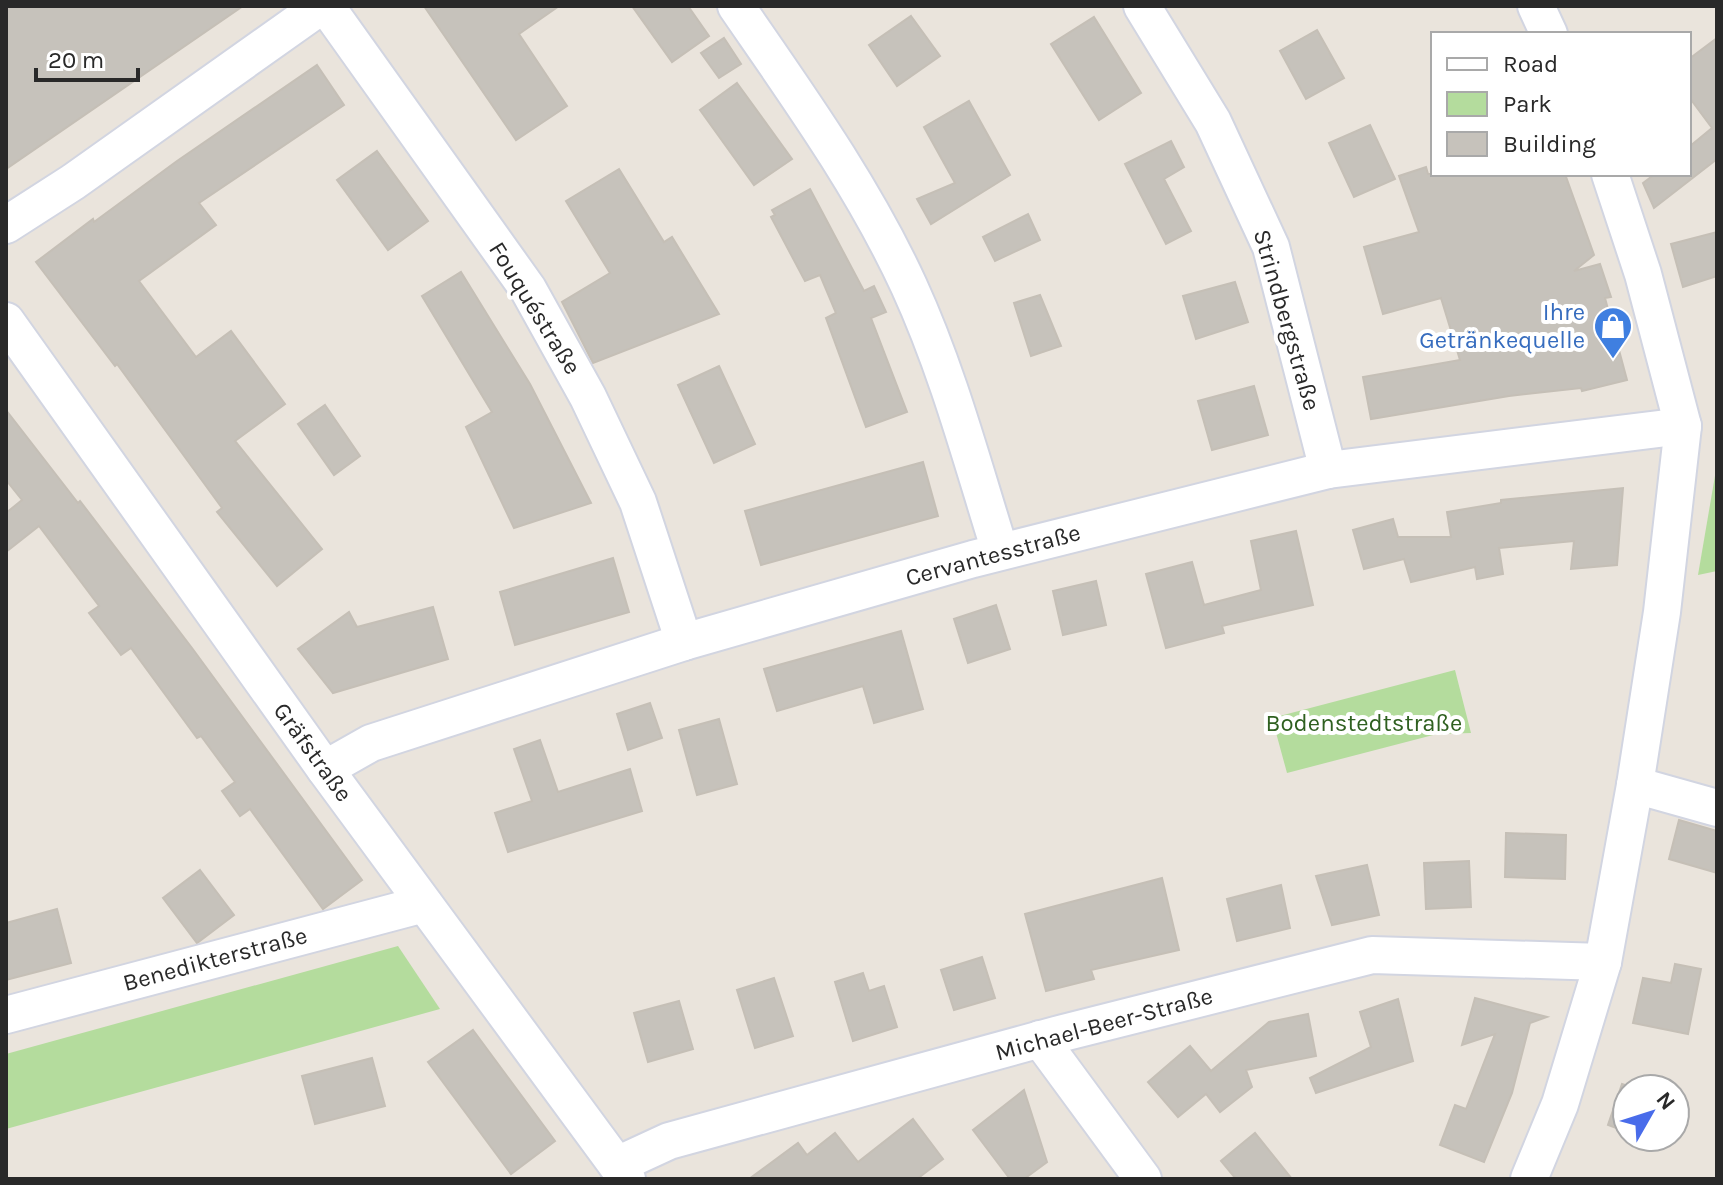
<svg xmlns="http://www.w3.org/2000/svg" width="1723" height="1185" font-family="Karla,sans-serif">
	<rect width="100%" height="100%" fill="#eae4dc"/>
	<g fill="#b4dc9d">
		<polygon points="1717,464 1717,571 1698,575"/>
		<polygon points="1455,670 1471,733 1437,734 1287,773 1272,718"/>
		<polygon points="398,946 440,1009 6,1129 6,1054"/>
	</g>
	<g fill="#c6c2bb" stroke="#c5bfb6" stroke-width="2">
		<polygon points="6,6 243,6 6,169"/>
		<polygon points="424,6 559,6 519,34 567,106 516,140"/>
		<polygon points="632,6 688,6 709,36 672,62"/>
		<polygon points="911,16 940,56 897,86 869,45"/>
		<polygon points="1094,17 1141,93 1099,120 1051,44"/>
		<polygon points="1317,30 1344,78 1306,99 1280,51"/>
		<polygon points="724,38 741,64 719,78 701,53"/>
		<polygon points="1717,38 1717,159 1654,208 1643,183 1655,174 1689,174 1689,147 1712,128 1689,97 1689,59"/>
		<polygon points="317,65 344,105 199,203 216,225 139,281 196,357 231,331 285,404 235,441 322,549 277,586 217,512 222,508 117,364 115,366 36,262 93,219 94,222 177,161"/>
		<polygon points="737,83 792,159 754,185 700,110"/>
		<polygon points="969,101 1010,175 931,224 917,199 955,183 924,127"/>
		<polygon points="1370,125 1395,179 1354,197 1329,143"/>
		<polygon points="1171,141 1184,167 1164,179 1191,231 1166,244 1125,164"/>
		<polygon points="377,151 428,221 388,250 337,180"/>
		<polygon points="1426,167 1428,174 1565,174 1594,255 1574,271 1600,264 1611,297 1605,298 1627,380 1582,391 1581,388 1509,396 1371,419 1363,377 1460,360 1441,298 1383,314 1364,247 1419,232 1399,176"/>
		<polygon points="619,169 664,242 672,237 719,314 593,363 562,302 610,273 566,201"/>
		<polygon points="810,189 864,291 874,286 886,312 871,318 907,412 866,427 826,318 836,313 820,275 805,281 771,217 775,215 772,210"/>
		<polygon points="1028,214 1040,240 995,261 983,237"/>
		<polygon points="1717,232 1717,276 1683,287 1671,244"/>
		<polygon points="461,272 530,384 591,503 514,528 466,427 492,412 422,296"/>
		<polygon points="1235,282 1248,322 1196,339 1183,296"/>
		<polygon points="1040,295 1061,346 1031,356 1014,303"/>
		<polygon points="719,366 755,444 714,463 678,385"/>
		<polygon points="1254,386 1268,435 1212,450 1198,401"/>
		<polygon points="325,405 360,456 334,475 298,424"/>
		<polygon points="6,410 78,503 80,501 192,648 362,880 323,909 250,809 240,816 222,791 235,782 201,736 197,738 131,648 121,655 89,613 99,606 39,526 6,552 6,513 22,500 6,480"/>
		<polygon points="923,462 938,516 761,565 745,511"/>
		<polygon points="1623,488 1617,565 1571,569 1574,541 1499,548 1503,574 1477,579 1475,567 1411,582 1404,559 1364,569 1353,530 1393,519 1398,537 1451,537 1447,512 1501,503 1501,500"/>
		<polygon points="1296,531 1313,605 1222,626 1224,633 1166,648 1146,574 1192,562 1204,605 1261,590 1251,541"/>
		<polygon points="613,558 629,612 515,645 500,592"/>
		<polygon points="1096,581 1106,625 1063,635 1053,591"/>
		<polygon points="996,605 1010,649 968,663 954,619"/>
		<polygon points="433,607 448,659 333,693 298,649 349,612 357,627"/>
		<polygon points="901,631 923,709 874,723 863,686 777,711 764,669"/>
		<polygon points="650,703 662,738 628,750 617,714"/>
		<polygon points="719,719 737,784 697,795 679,730"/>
		<polygon points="540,740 558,792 630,769 642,811 508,852 495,813 532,801 514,749"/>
		<polygon points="1679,820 1717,831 1717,873 1669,859"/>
		<polygon points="1506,833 1566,835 1565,879 1505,877"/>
		<polygon points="1469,861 1471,907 1426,909 1424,863"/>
		<polygon points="1367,865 1379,915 1332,925 1316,876"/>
		<polygon points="200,870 234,915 197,943 163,898"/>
		<polygon points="1162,878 1179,950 1091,970 1094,979 1046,991 1025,914"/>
		<polygon points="1281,885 1290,928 1237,941 1227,899"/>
		<polygon points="57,909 71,963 6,980 6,923"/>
		<polygon points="982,957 995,998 954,1010 941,970"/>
		<polygon points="1675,964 1701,969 1688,1034 1633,1023 1643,978 1671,983"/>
		<polygon points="863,973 869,991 884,986 897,1027 853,1041 835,982"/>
		<polygon points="774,978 793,1036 755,1048 737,990"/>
		<polygon points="1475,998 1547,1017 1530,1023 1512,1093 1484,1162 1440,1145 1455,1105 1466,1109 1495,1034 1462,1045"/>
		<polygon points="1398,999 1413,1061 1316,1093 1310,1078 1371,1047 1360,1012"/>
		<polygon points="679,1001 693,1049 648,1062 634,1013"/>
		<polygon points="1308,1014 1316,1056 1246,1070 1252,1087 1220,1112 1206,1094 1178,1117 1148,1082 1190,1046 1211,1071 1269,1022"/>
		<polygon points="473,1030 555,1141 511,1174 428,1062"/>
		<polygon points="372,1058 385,1106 315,1124 302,1076"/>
		<polygon points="1622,1084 1637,1089 1627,1089 1627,1132 1608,1125"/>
		<polygon points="1024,1090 1047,1162 1024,1179 1010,1179 973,1130"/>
		<polygon points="913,1119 943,1159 917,1179 749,1179 798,1143 807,1155 835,1133 858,1162"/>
		<polygon points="1255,1133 1292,1179 1236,1179 1221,1161"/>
	</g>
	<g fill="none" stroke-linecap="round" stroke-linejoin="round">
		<defs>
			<g id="street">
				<polyline points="326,6 528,289 588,397 638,502 684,642"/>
				<path d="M736,6c62,90 127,180 173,280 39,85 63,176 91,265"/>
				<polyline points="1142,6 1213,122 1271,247 1328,470"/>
				<polyline points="1536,6 1549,34"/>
				<polyline points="6,225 73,182 321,6"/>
				<polyline points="6,321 325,769 627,1179"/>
				<polyline points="325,769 371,743 684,642 973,559 1328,470 1683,426"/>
				<polyline points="1635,785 1717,808"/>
				<polyline points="6,1015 424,904"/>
				<polyline points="1040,1039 1143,1179"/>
				<polyline points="617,1165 669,1141 1063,1033 1372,955 1603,962"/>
				<polyline points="1529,1179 1560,1104 1603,962 1635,785 1662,612 1683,426 1643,274 1610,174"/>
			</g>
		</defs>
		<use href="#street" stroke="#d2d5e1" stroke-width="40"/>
		<use href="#street" stroke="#fff" stroke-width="36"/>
	</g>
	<defs>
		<symbol id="shop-pin" viewBox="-11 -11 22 30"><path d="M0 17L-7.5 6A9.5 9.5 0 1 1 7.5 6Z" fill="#3f7fe0" stroke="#fff"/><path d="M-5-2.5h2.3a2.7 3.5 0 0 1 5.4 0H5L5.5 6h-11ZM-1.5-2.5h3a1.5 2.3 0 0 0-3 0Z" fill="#fff"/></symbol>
	</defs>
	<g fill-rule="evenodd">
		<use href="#shop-pin" x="1591" y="304" width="44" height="60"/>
	</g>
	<g text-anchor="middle" stroke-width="8" stroke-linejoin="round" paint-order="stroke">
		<g font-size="24" fill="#292929" stroke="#fff">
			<text transform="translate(535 308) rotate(58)" y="8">Fouquéstraße</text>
			<text transform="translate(1287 320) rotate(74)" y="8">Strindbergstraße</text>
			<text transform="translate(993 555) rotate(-15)" y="8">Cervantesstraße</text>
			<text transform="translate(313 752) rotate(54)" y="8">Gräfstraße</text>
			<text transform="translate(215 959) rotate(-15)" y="8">Benedikterstraße</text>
			<text transform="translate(1104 1024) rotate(-15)" y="8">Michael-Beer-Straße</text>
		</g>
		<g font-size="24" fill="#366cbe" stroke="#fff" text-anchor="end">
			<text x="1585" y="320">Ihre<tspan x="1585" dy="28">Getränkequelle</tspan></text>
		</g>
		<g font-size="24" fill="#2f6020" stroke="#fff">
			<text x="1364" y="731">Bodenstedtstraße</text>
		</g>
	</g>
	<rect width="1723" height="1185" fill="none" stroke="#292929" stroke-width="16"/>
	<rect x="1431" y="32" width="260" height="144" fill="#ffffff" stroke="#a9a9a9" stroke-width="2"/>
	<rect x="1447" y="58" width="40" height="12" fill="#ffffff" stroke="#a9a9a9" stroke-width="2"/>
	<text x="1503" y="72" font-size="24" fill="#292929">Road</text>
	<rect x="1447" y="92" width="40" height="24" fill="#b4dc9d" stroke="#a9a9a9" stroke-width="2"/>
	<text x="1503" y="112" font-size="24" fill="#292929">Park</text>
	<rect x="1447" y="132" width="40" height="24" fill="#c6c2bb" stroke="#a9a9a9" stroke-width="2"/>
	<text x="1503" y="152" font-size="24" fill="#292929">Building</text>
	<g transform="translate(1651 1113) rotate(51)"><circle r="38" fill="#ffffff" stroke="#a9a9a9" stroke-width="2"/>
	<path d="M0-6L14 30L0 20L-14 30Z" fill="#496cea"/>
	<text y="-12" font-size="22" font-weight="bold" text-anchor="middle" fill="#292929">N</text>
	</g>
	<path d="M36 68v12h102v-12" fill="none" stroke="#292929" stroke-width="4"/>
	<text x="48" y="68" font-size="24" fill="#292929" stroke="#ffffff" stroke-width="6" paint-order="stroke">20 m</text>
</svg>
